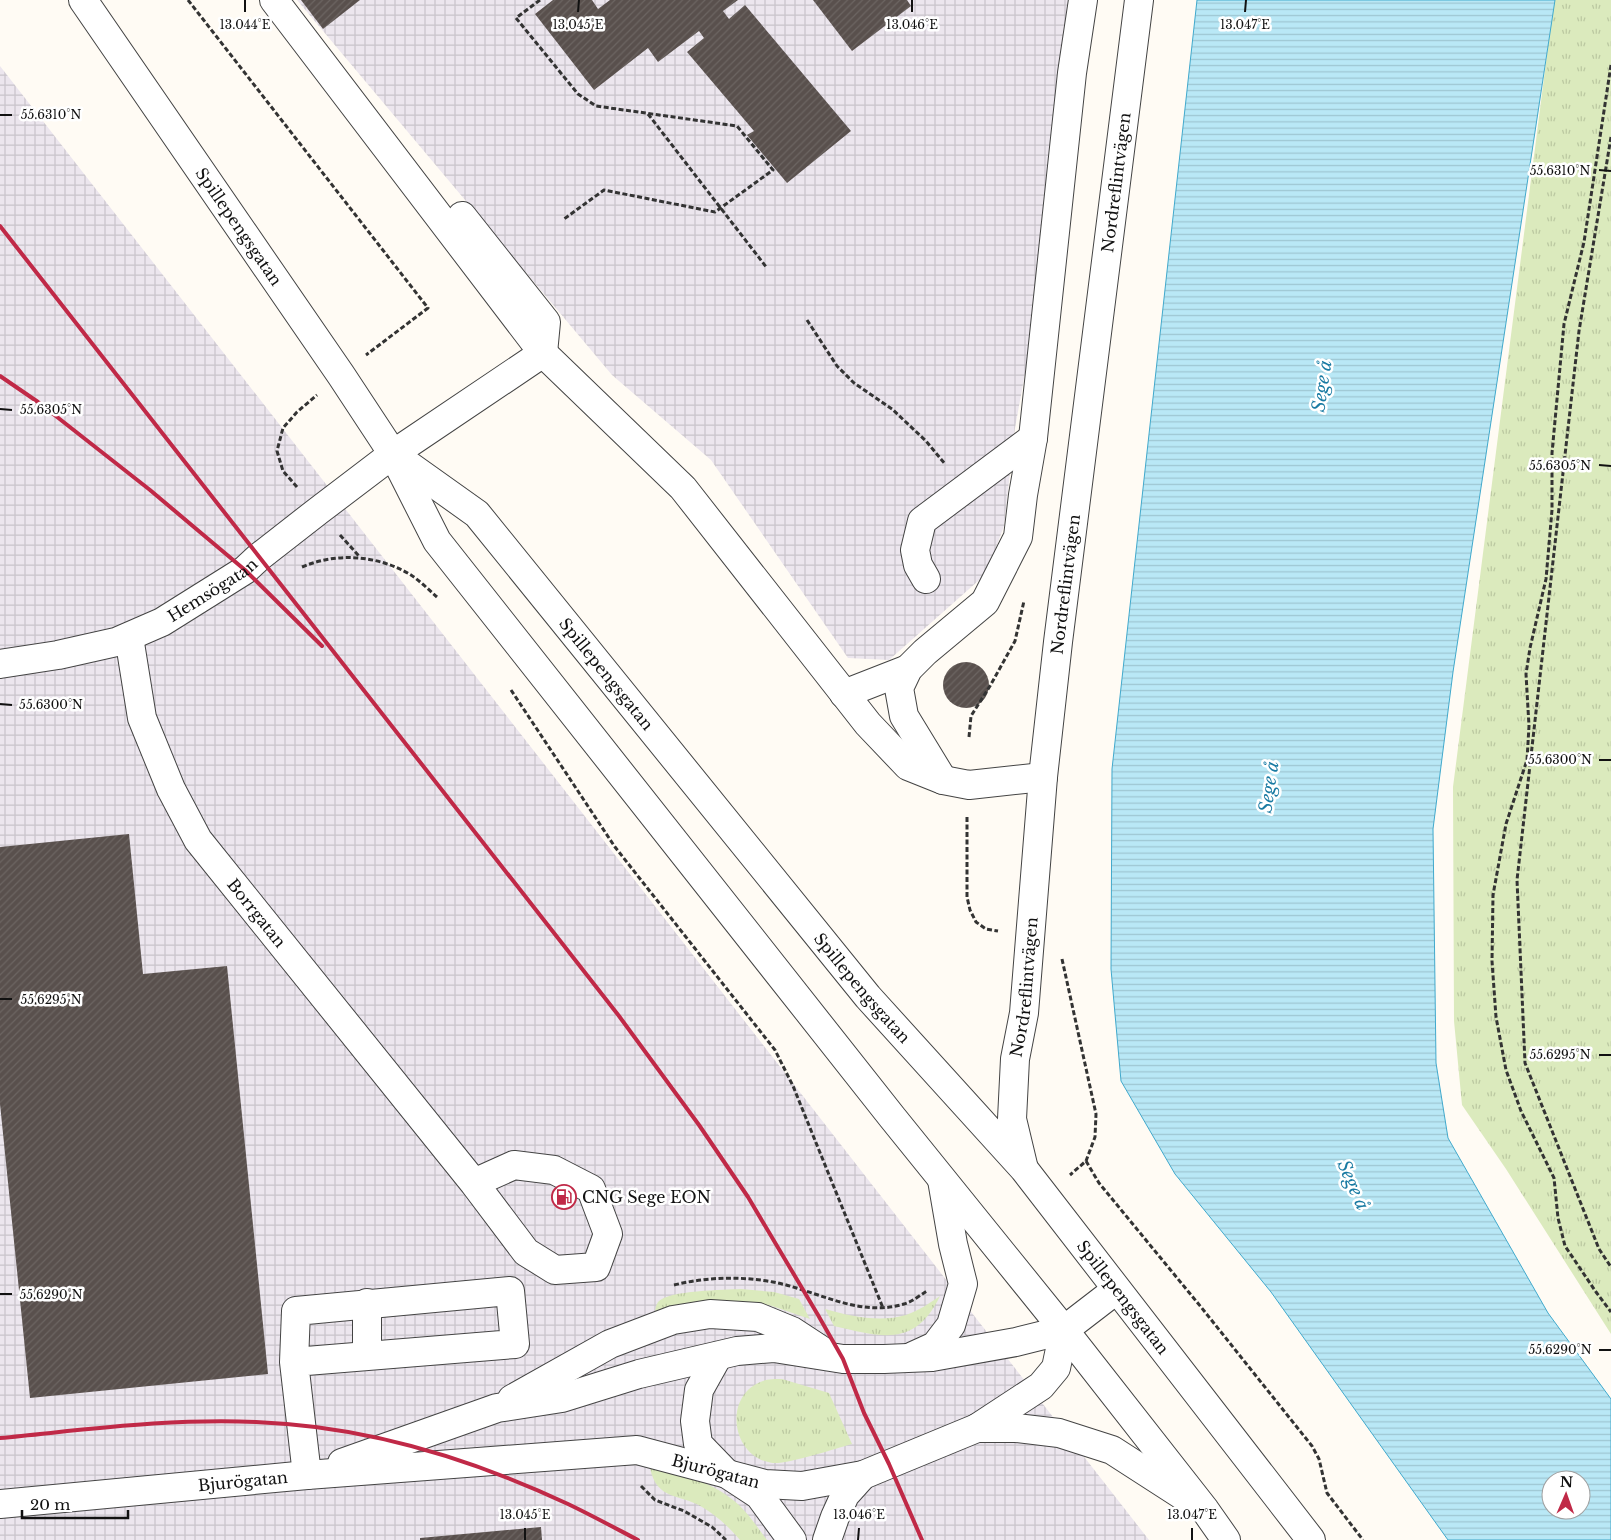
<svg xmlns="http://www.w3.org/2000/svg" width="1611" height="1540" font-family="'Libre Baskerville',serif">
	<defs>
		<pattern id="industrial-grid" width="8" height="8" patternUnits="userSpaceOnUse" patternTransform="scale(1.25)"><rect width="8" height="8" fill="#ece6ee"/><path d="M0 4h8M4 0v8" fill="none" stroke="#c9c4cb"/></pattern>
		<pattern id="grass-tufts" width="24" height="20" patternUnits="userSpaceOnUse" patternTransform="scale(1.25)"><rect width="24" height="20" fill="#dbeabd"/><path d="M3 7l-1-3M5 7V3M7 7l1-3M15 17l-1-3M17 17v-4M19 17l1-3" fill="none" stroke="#bbc8a1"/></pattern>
		<pattern id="water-rules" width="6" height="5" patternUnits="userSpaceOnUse" patternTransform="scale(1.25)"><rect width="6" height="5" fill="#b9e8f6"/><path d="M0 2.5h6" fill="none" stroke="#9ec6d2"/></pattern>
		<pattern id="building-hatch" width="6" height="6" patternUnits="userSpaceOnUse" patternTransform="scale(1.25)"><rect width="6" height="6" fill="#59504d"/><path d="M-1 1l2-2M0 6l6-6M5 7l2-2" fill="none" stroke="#6c6562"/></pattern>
	</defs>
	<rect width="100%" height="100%" fill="#fffbf4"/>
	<g fill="url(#industrial-grid)">
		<polygon points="297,0 1093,0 1015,428 1004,526 986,574 889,660 848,658 711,460 612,375"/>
		<polygon points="0,66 1149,1540 0,1540"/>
	</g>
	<g fill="url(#grass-tufts)">
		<polygon points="1554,0 1611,0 1611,1334 1506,1169 1462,1105 1454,1021 1453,787"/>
		<path d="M741,1289l33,3 25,7 11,20 -41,-14 -38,-3 -76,11c0,-4 1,-8 3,-11 10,-12 67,-12 83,-13z"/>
		<path d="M940,1296c-25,52 -59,41 -106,30l-9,-17c25,7 54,14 81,6 12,-4 24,-12 34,-19z"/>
		<path d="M782,1379l47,14 23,51c-18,5 -63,20 -79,19 -42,-5 -51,-68 -10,-82 5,-2 13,-2 19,-2z"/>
		<path d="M650,1468c32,5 66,15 90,38 10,10 18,22 27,34h-27c-11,-13 -23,-24 -38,-33 -23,-14 -45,-6 -52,-39z"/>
	</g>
	<path fill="url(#water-rules)" stroke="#41a9cc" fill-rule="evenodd" d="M1197,0h358l-102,672 -20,157 3,234 12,75 100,175 63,86v141h-163l-177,-248 -96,-118 -54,-93 -10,-112 1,-200zM1551,1480h30v30h-30z"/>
	<g fill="url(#building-hatch)">
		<polygon points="301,0 360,0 323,29"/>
		<polygon points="553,0 592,0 598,9 610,0 738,0 723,11 729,19 745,5 851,131 787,183 747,135 754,131 687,52 704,38 699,31 658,62 648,48 594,90 535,14"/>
		<polygon points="813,0 907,0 911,6 852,51"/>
		<circle cx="966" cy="685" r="23"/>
		<polygon points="129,834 143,974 227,966 268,1374 30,1398 0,1104 0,847"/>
		<polygon points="541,1527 542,1540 420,1540 420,1538"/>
	</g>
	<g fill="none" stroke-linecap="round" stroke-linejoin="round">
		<defs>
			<g id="minor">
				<path id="s1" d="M83,0l258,375 52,79 44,87 455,576 172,213 141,180 21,30"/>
				<polyline points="274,0 543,353 683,488 868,724 908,766 943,780 969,785 1043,777"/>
				<polyline points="462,216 546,322 543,353"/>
				<path id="s2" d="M397,457l80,57 391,483 156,172 287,371"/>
				<polyline points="926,579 918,565 915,550 922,521 1033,438"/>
				<path id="s3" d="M129,637l13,81 29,71 27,51 276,343 52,69 29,18 41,-3 12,-33 -17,-45 -37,-19 -40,-5 -40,18"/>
				<path id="s4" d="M0,664l58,-9 58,-13 46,-20 83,-52 14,-13 59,-46 75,-57 150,-101"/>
				<polyline points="844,694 908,669"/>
				<polyline points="943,780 904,716 899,688 908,669 925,652 985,602 1018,537 1023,495 1033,438 1072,73 1083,0"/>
				<path id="s5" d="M1023,1165l-11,-46 3,-60 9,-46 19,-236 15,-135 81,-642"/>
				<polyline points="367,1303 367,1355"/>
				<polyline points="718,1356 699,1390 695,1421 698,1444 727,1474 759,1495 792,1540"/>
				<polyline points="913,1356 935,1346 951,1325 963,1284 953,1244 942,1180"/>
				<polyline points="294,1362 296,1311 510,1291 515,1344 294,1362 307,1475"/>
				<polyline points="512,1399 610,1344 673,1320 710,1314 758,1317 792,1331 821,1350"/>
				<polyline points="977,1428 1016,1428 1059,1433 1112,1450 1188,1499"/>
				<polyline points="342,1463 497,1408 562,1398 639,1374 737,1351 774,1348 843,1359 884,1359 932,1357 1016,1342 1064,1330 1116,1290"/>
				<path id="s6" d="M0,1504l307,-29 330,-25 128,34 37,2 61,-11 114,-47 64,-42 15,-18 8,-38"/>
				<polyline points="827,1540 835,1517 845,1495 863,1475"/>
			</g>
		</defs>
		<use href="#minor" stroke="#444" stroke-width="30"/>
		<g stroke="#333" stroke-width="3" stroke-dasharray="5 2.5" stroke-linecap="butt">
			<polyline points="188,0 428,308 366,355"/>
			<polyline points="540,0 516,18 578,94 596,106 737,126 773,170 715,212 604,190 564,219"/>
			<polyline points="1611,65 1584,242 1564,324 1552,453 1552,510 1546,579 1530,648 1526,674 1529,726 1527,760 1506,824 1493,895 1492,961 1496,1017 1506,1070 1521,1111 1554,1178 1558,1218 1565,1246 1596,1292 1611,1312"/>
			<polyline points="648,114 767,268"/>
			<polyline points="1611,137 1579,331 1517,880 1525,1063 1599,1249 1611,1267"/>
			<polyline points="807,320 837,366 854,383 892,409 926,441 945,464"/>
			<polyline points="297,487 283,471 277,451 283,428 297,412 317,395"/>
			<polyline points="340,535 359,556"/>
			<path d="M302,567c35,-15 76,-12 109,8 9,6 18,15 26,22"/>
			<polyline points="511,690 615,847 775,1050 793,1086 883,1308"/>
			<polyline points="969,737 971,716 990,686 1015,641 1024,601"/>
			<polyline points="967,817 967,897 970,910 976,922 986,929 998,931"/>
			<polyline points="1062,959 1096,1114 1095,1137 1086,1161 1070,1175"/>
			<polyline points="1086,1161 1099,1183 1201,1307 1312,1446 1319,1459 1327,1493 1363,1540"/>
			<path d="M674,1285c33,-8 66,-9 99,-3 43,8 86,36 131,22 8,-2 16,-9 23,-13"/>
			<polyline points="641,1486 655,1500 684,1511 712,1527 726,1540"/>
		</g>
		<use href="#minor" stroke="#fff" stroke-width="28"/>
		<g stroke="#c02947" stroke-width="4">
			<polyline points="0,226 619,1016 699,1125 748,1197 818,1315 843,1359 864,1413 889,1464 922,1540"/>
			<polyline points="0,376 38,402 150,490 245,570 322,646"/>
			<path d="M0,1438c85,-8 170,-20 256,-16 108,4 214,36 312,82 23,11 47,24 70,36"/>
		</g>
	</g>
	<path fill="none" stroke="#111" stroke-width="2" d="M245,12v-12M578,12l1,-12M912,12v-12M1245,12l1,-12M0,115h12M1599,170l12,1M0,409l12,1M1599,465l12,1M0,704l12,1M1599,760h12M0,999h12M1599,1055h12M0,1294h12M1599,1350h12M525,1540v-12M858,1540l1,-12M1192,1540v-12"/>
	<defs>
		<symbol id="fuel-ring" viewBox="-11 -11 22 22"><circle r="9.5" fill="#fff" stroke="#c02947" stroke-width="1.5"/><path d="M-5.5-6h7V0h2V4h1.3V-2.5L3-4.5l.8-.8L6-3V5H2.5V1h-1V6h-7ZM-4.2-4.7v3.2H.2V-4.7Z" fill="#c02947"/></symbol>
	</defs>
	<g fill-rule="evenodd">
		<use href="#fuel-ring" x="550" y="1183" width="28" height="28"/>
	</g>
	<g text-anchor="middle" stroke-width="5" stroke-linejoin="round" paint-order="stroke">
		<g font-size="16" fill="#111" stroke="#fff">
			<text dy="6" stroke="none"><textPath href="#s5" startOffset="990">Nordreflintvägen</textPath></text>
			<text dy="6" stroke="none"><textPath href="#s1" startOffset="275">Spillepengsgatan</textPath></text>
			<text dy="6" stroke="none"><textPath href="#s5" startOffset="585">Nordreflintvägen</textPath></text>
			<text dy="6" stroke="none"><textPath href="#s4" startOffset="228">Hemsögatan</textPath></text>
			<text dy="6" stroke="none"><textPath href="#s2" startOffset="304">Spillepengsgatan</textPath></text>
			<text dy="6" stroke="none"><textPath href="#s3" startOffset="310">Borrgatan</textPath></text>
			<text dy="6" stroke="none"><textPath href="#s2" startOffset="709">Spillepengsgatan</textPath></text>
			<text dy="6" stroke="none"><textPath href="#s5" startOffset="180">Nordreflintvägen</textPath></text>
			<text dy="6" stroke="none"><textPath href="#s2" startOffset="1114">Spillepengsgatan</textPath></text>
			<text dy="6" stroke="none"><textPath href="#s6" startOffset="721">Bjurögatan</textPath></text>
			<text dy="6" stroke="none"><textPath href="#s6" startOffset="244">Bjurögatan</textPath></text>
		</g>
		<g font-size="16" fill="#111" stroke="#fff" text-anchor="start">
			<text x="582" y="1203">CNG Sege EON</text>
		</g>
		<g font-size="18" font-style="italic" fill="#1a7ba3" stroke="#fff">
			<text transform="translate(1322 386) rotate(-82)" y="6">Sege å</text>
			<text transform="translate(1269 787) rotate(-82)" y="6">Sege å</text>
			<text transform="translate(1353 1185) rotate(66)" y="6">Sege å</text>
		</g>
	</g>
	<g font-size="12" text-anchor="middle" fill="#111" stroke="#fff" stroke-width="5" stroke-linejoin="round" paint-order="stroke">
		<text x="245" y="29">13.044°E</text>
		<text x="578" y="29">13.045°E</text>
		<text x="912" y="29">13.046°E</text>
		<text x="1245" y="29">13.047°E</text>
		<text x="51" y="119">55.6310°N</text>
		<text x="1560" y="175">55.6310°N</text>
		<text x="51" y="414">55.6305°N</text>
		<text x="1560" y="470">55.6305°N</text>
		<text x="51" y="709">55.6300°N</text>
		<text x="1560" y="764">55.6300°N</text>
		<text x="51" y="1004">55.6295°N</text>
		<text x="1560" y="1059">55.6295°N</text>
		<text x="51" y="1299">55.6290°N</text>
		<text x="1560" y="1354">55.6290°N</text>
		<text x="525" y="1519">13.045°E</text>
		<text x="859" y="1519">13.046°E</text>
		<text x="1192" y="1519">13.047°E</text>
	</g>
	<g transform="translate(1566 1495) rotate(2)"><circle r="24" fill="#ffffff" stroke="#a0a0a0"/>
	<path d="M0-4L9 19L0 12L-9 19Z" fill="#c02947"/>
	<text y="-8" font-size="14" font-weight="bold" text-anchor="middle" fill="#111111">N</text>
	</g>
	<path d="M22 1510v8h106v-8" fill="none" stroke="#111111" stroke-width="2.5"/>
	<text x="30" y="1510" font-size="15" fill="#111111" stroke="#ffffff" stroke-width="4" paint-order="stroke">20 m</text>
</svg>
